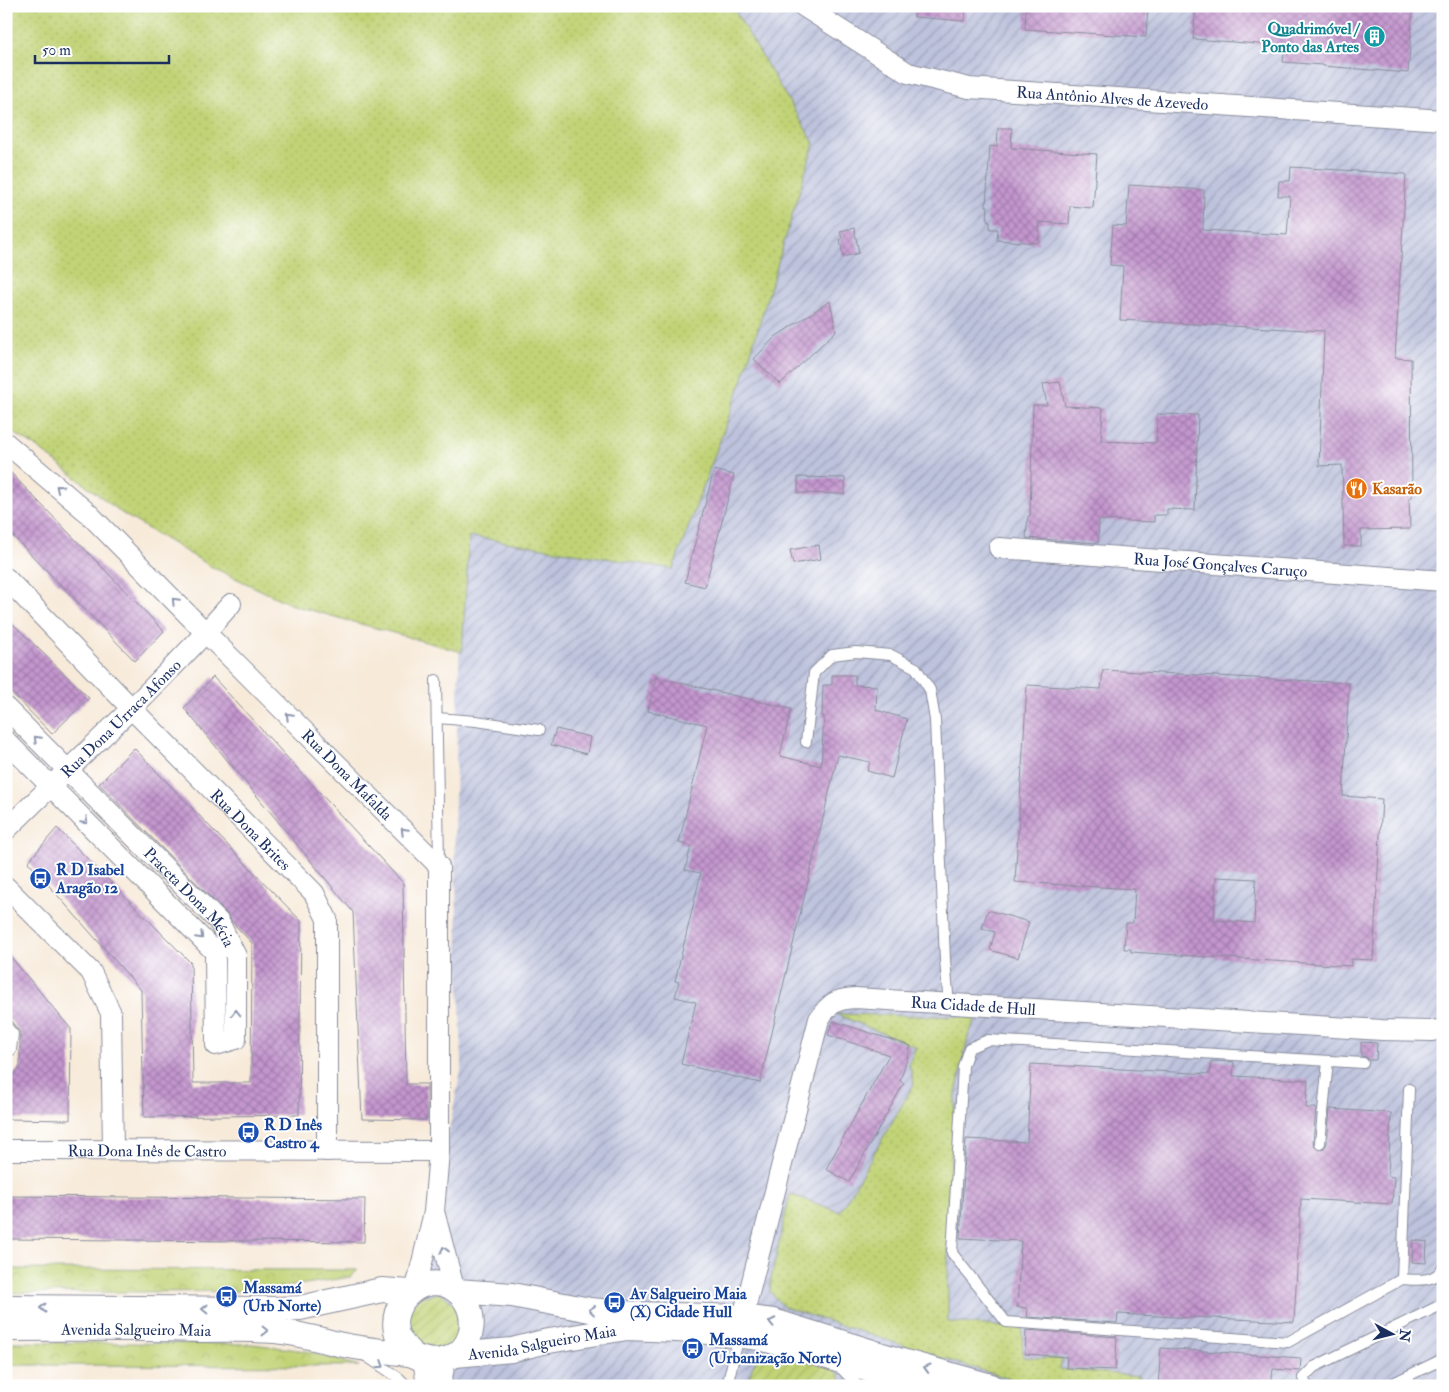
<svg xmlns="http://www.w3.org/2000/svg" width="1449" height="1392" font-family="'IM FELL Double Pica',serif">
	<defs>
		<pattern id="industrial-furrows" width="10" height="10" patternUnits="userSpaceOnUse" patternTransform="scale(1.25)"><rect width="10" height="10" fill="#bec3dd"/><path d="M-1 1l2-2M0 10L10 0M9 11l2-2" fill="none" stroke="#9a9fb6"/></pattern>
		<pattern id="grass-dots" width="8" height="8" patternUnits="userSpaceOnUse" patternTransform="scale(1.25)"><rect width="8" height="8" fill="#c1d376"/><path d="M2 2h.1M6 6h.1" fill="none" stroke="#a5b568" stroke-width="1.8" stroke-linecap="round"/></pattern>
		<pattern id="park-crowns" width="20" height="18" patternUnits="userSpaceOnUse" patternTransform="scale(1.25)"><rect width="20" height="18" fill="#c1d376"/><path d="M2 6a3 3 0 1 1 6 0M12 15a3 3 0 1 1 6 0" fill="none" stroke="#a5b568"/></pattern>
		<pattern id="garden-furrows" width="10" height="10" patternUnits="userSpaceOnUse" patternTransform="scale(1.25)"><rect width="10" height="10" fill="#c1d376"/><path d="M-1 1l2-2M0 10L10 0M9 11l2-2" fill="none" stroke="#a5b568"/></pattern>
		<pattern id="building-cross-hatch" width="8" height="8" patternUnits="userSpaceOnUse" patternTransform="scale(1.25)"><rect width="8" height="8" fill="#c496ce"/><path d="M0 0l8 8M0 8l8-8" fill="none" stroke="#9e7baa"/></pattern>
	</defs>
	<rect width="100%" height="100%" fill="#fff"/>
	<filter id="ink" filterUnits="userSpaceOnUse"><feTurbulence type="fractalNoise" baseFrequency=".02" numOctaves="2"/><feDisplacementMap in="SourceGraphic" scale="10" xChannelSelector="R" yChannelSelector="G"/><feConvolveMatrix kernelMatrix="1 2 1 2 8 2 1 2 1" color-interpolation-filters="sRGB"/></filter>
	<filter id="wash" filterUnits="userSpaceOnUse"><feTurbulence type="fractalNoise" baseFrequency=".0096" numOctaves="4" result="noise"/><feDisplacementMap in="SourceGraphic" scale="20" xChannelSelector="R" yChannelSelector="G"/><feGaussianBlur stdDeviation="1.12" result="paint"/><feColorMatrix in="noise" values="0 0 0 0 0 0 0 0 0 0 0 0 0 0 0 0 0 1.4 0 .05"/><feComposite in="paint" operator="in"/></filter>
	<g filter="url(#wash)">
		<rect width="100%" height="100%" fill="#f7ead9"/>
		<polygon fill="url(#industrial-furrows)" points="732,6 1443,6 1443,1386 438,1386 421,1271 462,1065 454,828 460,635 469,536 673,569 744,375 814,143"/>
		<g fill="url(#grass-dots)" stroke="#6e816a">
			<polygon points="6,6 732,6 814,143 744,375 673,569 469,536 462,652 292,605 212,567 123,514 38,448 6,428"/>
			<polygon points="836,1014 976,1017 968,1037 956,1094 948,1197 948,1322 1022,1328 1023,1357 1062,1359 1060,1369 1140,1376 1139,1386 1034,1386 970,1367 784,1307 770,1292 771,1279 790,1194 840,1212 914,1084 909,1063 916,1047"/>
		</g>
		<g fill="url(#park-crowns)" stroke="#6e816a">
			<polygon points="6,1269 358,1270 351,1277 260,1291 6,1293"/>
			<polygon points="6,1342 253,1344 306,1351 359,1366 6,1365"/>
		</g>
		<g fill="url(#garden-furrows)" stroke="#6e816a">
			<path d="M441,1293l22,18 -4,26c-5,4 -10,10 -16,11 -20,7 -44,-17 -34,-37 2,-6 9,-11 13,-15z"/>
			<path d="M763,1352l22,2 44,10 11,11 1,11h-29l-47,-7 4,7h-20c-1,-14 5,-24 14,-34z"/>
		</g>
		<g id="blocks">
			<g fill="url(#building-cross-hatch)" fill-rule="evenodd">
				<polygon points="914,6 966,6 965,21 914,17"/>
				<polygon points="1026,6 1148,6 1146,37 1025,29"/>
				<polygon points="1196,6 1413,6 1408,73 1323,66 1323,65 1283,62 1285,46 1193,39"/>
				<polygon points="998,128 1012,128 1011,148 1097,154 1093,208 1070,206 1069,224 1040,222 1038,243 997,240 998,229 990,229 990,222 987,221 988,206 986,206 990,146 997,147"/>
				<polygon points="1291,167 1406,174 1395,358 1411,359 1412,497 1409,498 1410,529 1361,530 1361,546 1344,546 1342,465 1319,466 1324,331 1120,320 1123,266 1110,265 1113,225 1126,226 1129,185 1204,190 1203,230 1287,235 1290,196 1278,196 1279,181 1290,181"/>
				<polygon points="854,228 859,253 843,257 840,239 842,239 840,231"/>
				<polygon points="830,301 836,331 780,384 754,359 775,337"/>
				<polygon points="1060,382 1065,406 1103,408 1101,441 1156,443 1157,414 1198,415 1195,510 1167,509 1167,515 1154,515 1154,522 1099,520 1098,543 1026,538 1028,516 1030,516 1033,405 1047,405 1043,384"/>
				<polygon points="6,468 164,631 135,661 6,529"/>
				<polygon points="714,470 734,475 705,587 685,582"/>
				<polygon points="798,477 845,478 845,494 798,493"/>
				<polygon points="819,545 821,559 793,564 790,550"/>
				<polygon points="6,617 89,698 52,734 6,687"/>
				<path d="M1103,670l246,13 -6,113 39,3 -9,161 -22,-1v7l-220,-14v-3h-7l2,-26h7l2,-34 -120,-7 12,-197 74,4zM1216,877l40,2 -2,44 -40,-3z"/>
				<polygon points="832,675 855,675 855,685 877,686 876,710 907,719 892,778 867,771 870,762 838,755 760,1083 681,1064 696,1002 675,997 679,982 675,981 701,873 685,870 691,846 679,843 707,725 648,711 656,677 791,709 780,756 821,766 824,716 822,716 823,685 832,685"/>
				<polygon points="213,677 403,883 406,1084 427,1084 427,1120 362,1119 353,912 184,708"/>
				<polygon points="556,729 590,737 587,754 551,745"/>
				<polygon points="134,748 301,921 299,1115 144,1117 141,990 28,862 57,828 191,963 193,1083 251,1083 252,943 232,922 227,914 99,784"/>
				<polygon points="988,910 1029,922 1018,958 990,950 995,932 982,928"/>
				<polygon points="6,951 71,1029 70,1120 6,1119 6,1078 11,1078 20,1067 20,1032 11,1021 6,1019"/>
				<polygon points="833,1021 911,1046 900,1081 904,1083 849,1182 826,1169 889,1055 828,1035"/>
				<polygon points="1361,1042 1377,1043 1376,1060 1369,1060 1366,1057 1361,1056"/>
				<polygon points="1211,1061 1234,1062 1233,1076 1308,1080 1306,1108 1316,1108 1313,1143 1316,1148 1319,1150 1323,1149 1327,1144 1330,1109 1391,1113 1388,1176 1394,1177 1392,1204 1301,1199 1294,1322 1194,1317 1194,1318 1118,1314 1117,1323 1027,1317 1028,1308 1017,1307 1021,1241 960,1238 966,1139 1027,1142 1031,1064 1210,1074"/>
				<polygon points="6,1196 365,1199 364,1242 6,1239"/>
				<polygon points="1413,1240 1427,1242 1426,1263 1412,1262"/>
				<polygon points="1026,1330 1117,1337 1115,1370 1066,1368 1067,1357 1025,1354"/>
				<polygon points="1161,1348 1301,1358 1300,1371 1273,1369 1271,1386 1158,1386"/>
			</g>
		</g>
	</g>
	<g filter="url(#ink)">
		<use href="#blocks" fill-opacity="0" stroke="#898c9c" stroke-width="1"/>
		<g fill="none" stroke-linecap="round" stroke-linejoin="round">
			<defs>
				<g id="service">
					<polyline points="436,680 439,864"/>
					<polyline points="437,718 476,721 539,730"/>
					<polyline points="806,742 814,673 832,655 856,652 891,655 916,668 930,690 935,720 945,960 949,1004"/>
					<polyline points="6,1026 13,1034 11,1050 6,1050"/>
					<polyline points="1363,1063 988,1040 969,1048 963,1066 952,1253 1006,1322 1288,1342 1402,1279"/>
					<path d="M1409,1089l-7,190c14,1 34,4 41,-12"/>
					<polyline points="1320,1143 1328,1061"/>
					<polyline points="366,1356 399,1378 407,1386"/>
					<polyline points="839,1366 858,1386"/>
					<polyline points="727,1386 739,1336"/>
					<polyline points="1307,1386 1303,1378 1314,1367 1443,1304"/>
					<polyline points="1387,1386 1443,1359"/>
				</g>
				<g id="minor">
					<path id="s1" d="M803,6l105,67 61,15 474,32"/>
					<path id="s2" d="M6,443l82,70 118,120 233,233v285l-5,61 -18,76"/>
					<path id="s3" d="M999,548l444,33"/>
					<path id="s4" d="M6,578l126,131 182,184 13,26v232"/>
					<path id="s5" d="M6,708l213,214 17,34v83l-20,6 -1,-93 -209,-211"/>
					<path id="s6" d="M6,830c76,-75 155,-146 225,-226"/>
					<polyline points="6,887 91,972 111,1013 113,1149"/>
					<path id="s7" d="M6,1150l433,1"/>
					<polyline points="435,1215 454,1288"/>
					<path id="s8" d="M743,1317l17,-67 59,-231c11,-16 17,-20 36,-21l527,32 50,1 11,-2"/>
					<polyline points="423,1359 427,1386"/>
					<polyline points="440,1386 446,1359"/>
				</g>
				<g id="tertiary">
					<polyline points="457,1291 512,1295 590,1310 636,1314 743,1317 773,1321 895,1359 991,1386"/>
					<polyline points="6,1307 279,1309 300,1308 382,1290 410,1292"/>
					<path id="s9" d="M6,1329c66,0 132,-1 197,1 24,0 48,-1 72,1 20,2 40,7 59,12 25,6 50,8 75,11 5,1 9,4 14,5 7,2 16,2 23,0 31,-9 34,-52 9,-69 -30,-22 -71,14 -57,47 4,7 9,12 14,17"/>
					<path id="s10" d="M455,1355l57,-5 31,-8 84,-14 72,3 61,7 71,20 89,28"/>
				</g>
			</defs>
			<use href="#service" stroke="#898c9c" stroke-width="12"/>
			<use href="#minor" stroke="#898c9c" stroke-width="22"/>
			<use href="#tertiary" stroke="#898c9c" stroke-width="26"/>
			<use href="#service" stroke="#fff" stroke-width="10"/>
			<use href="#minor" stroke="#fff" stroke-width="20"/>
			<use href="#tertiary" stroke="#fff" stroke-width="24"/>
		</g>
		<defs><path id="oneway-chevron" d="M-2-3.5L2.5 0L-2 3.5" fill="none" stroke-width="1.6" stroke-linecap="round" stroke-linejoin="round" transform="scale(1.25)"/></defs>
		<g stroke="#8d97ae">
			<use href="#oneway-chevron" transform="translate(59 488) rotate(-140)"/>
			<use href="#oneway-chevron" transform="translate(175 601) rotate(-134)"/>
			<use href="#oneway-chevron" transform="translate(289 716) rotate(-135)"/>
			<use href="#oneway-chevron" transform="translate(37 739) rotate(-135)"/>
			<use href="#oneway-chevron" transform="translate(85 821) rotate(45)"/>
			<use href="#oneway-chevron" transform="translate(404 831) rotate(-135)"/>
			<use href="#oneway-chevron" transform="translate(200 936) rotate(45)"/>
			<use href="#oneway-chevron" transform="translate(236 1013) rotate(-90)"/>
			<use href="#oneway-chevron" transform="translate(444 1250) rotate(-104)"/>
			<use href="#oneway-chevron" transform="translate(43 1308) rotate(-180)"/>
			<use href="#oneway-chevron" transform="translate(205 1309) rotate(-179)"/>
			<use href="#oneway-chevron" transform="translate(592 1310) rotate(-173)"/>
			<use href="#oneway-chevron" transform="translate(772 1322) rotate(-168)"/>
			<use href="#oneway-chevron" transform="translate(265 1331) rotate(1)"/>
			<use href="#oneway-chevron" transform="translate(381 1365) rotate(33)"/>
			<use href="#oneway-chevron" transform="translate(927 1368) rotate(-164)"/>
		</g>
	</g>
	<defs>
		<symbol id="building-disc" viewBox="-11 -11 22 22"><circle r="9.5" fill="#0f9aa8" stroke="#fff"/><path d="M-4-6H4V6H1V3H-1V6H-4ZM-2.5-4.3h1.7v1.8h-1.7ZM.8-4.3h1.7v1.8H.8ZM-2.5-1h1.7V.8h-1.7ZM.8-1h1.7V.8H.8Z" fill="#fff"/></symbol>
		<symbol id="restaurant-disc" viewBox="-11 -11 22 22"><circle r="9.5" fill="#e8710a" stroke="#fff"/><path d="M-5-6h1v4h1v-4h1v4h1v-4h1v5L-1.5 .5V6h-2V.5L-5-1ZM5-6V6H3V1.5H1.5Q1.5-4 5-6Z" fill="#fff"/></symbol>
		<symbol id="bus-disc" viewBox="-11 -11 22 22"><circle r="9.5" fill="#1a4fb4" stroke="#fff"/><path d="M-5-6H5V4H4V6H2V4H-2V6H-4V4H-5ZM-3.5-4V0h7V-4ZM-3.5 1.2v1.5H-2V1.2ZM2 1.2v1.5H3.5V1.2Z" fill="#fff"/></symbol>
	</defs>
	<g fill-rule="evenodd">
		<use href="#building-disc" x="1362" y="24" width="25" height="25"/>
		<use href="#restaurant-disc" x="1344" y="476" width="25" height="25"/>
		<use href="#bus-disc" x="28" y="866" width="25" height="25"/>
		<use href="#bus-disc" x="236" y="1120" width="25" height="25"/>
		<use href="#bus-disc" x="214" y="1284" width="25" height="25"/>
		<use href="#bus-disc" x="602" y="1290" width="25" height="25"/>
		<use href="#bus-disc" x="680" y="1336" width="25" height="25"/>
	</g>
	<g text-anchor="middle" stroke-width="4" stroke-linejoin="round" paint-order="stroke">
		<g font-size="16" font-weight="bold" fill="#0d838f" stroke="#fff" text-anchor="end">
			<text x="1359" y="34">Quadrimóvel /<tspan x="1359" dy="18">Ponto das Artes</tspan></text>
		</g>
		<g font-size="16" fill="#1b2f5e" stroke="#fff">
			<text dy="6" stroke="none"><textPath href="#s1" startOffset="331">Rua Antônio Alves de Azevedo</textPath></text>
			<text dy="6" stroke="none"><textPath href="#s3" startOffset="222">Rua José Gonçalves Caruço</textPath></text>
			<text dy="6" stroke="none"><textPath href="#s6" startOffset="160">Rua Dona Urraca Afonso</textPath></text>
			<text dy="6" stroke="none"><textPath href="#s2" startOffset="476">Rua Dona Mafalda</textPath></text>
			<text dy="6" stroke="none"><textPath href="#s4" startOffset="351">Rua Dona Brites</textPath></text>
			<text dy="6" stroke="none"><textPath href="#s5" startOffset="264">Praceta Dona Mécia</textPath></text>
			<text dy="6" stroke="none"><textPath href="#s8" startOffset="470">Rua Cidade de Hull</textPath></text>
			<text dy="6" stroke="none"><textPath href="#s7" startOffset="141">Rua Dona Inês de Castro</textPath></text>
			<text dy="6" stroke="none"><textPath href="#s9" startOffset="130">Avenida Salgueiro Maia</textPath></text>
			<text dy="6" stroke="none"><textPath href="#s10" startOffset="88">Avenida Salgueiro Maia</textPath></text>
		</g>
		<g font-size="16" font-weight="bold" fill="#c56008" stroke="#fff" text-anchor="start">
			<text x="1372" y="494">Kasarão</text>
		</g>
		<g font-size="16" font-weight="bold" fill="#164399" stroke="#fff" text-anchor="start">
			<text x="56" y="875">R D Isabel<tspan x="56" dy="18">Aragão 12</tspan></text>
			<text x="264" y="1130">R D Inês<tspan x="264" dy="18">Castro 4</tspan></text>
			<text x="243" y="1293">Massamá<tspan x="243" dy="18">(Urb Norte)</tspan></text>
			<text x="630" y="1299">Av Salgueiro Maia<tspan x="630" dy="18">(X) Cidade Hull</tspan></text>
			<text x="709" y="1345">Massamá<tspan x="709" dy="18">(Urbanização Norte)</tspan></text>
		</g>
	</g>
	<rect width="1449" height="1392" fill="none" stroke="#fff" stroke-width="25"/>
	<g transform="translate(1392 1334) rotate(97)" stroke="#ffffff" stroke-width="4" paint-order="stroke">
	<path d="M0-4L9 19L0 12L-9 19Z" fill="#1b2f5e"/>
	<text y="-8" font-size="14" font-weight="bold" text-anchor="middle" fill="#1b2f5e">N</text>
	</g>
	<path d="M35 55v8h134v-8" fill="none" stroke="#1b2f5e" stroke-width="2.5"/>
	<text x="42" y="55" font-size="15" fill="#1b2f5e" stroke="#ffffff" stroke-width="4" paint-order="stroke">50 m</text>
</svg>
